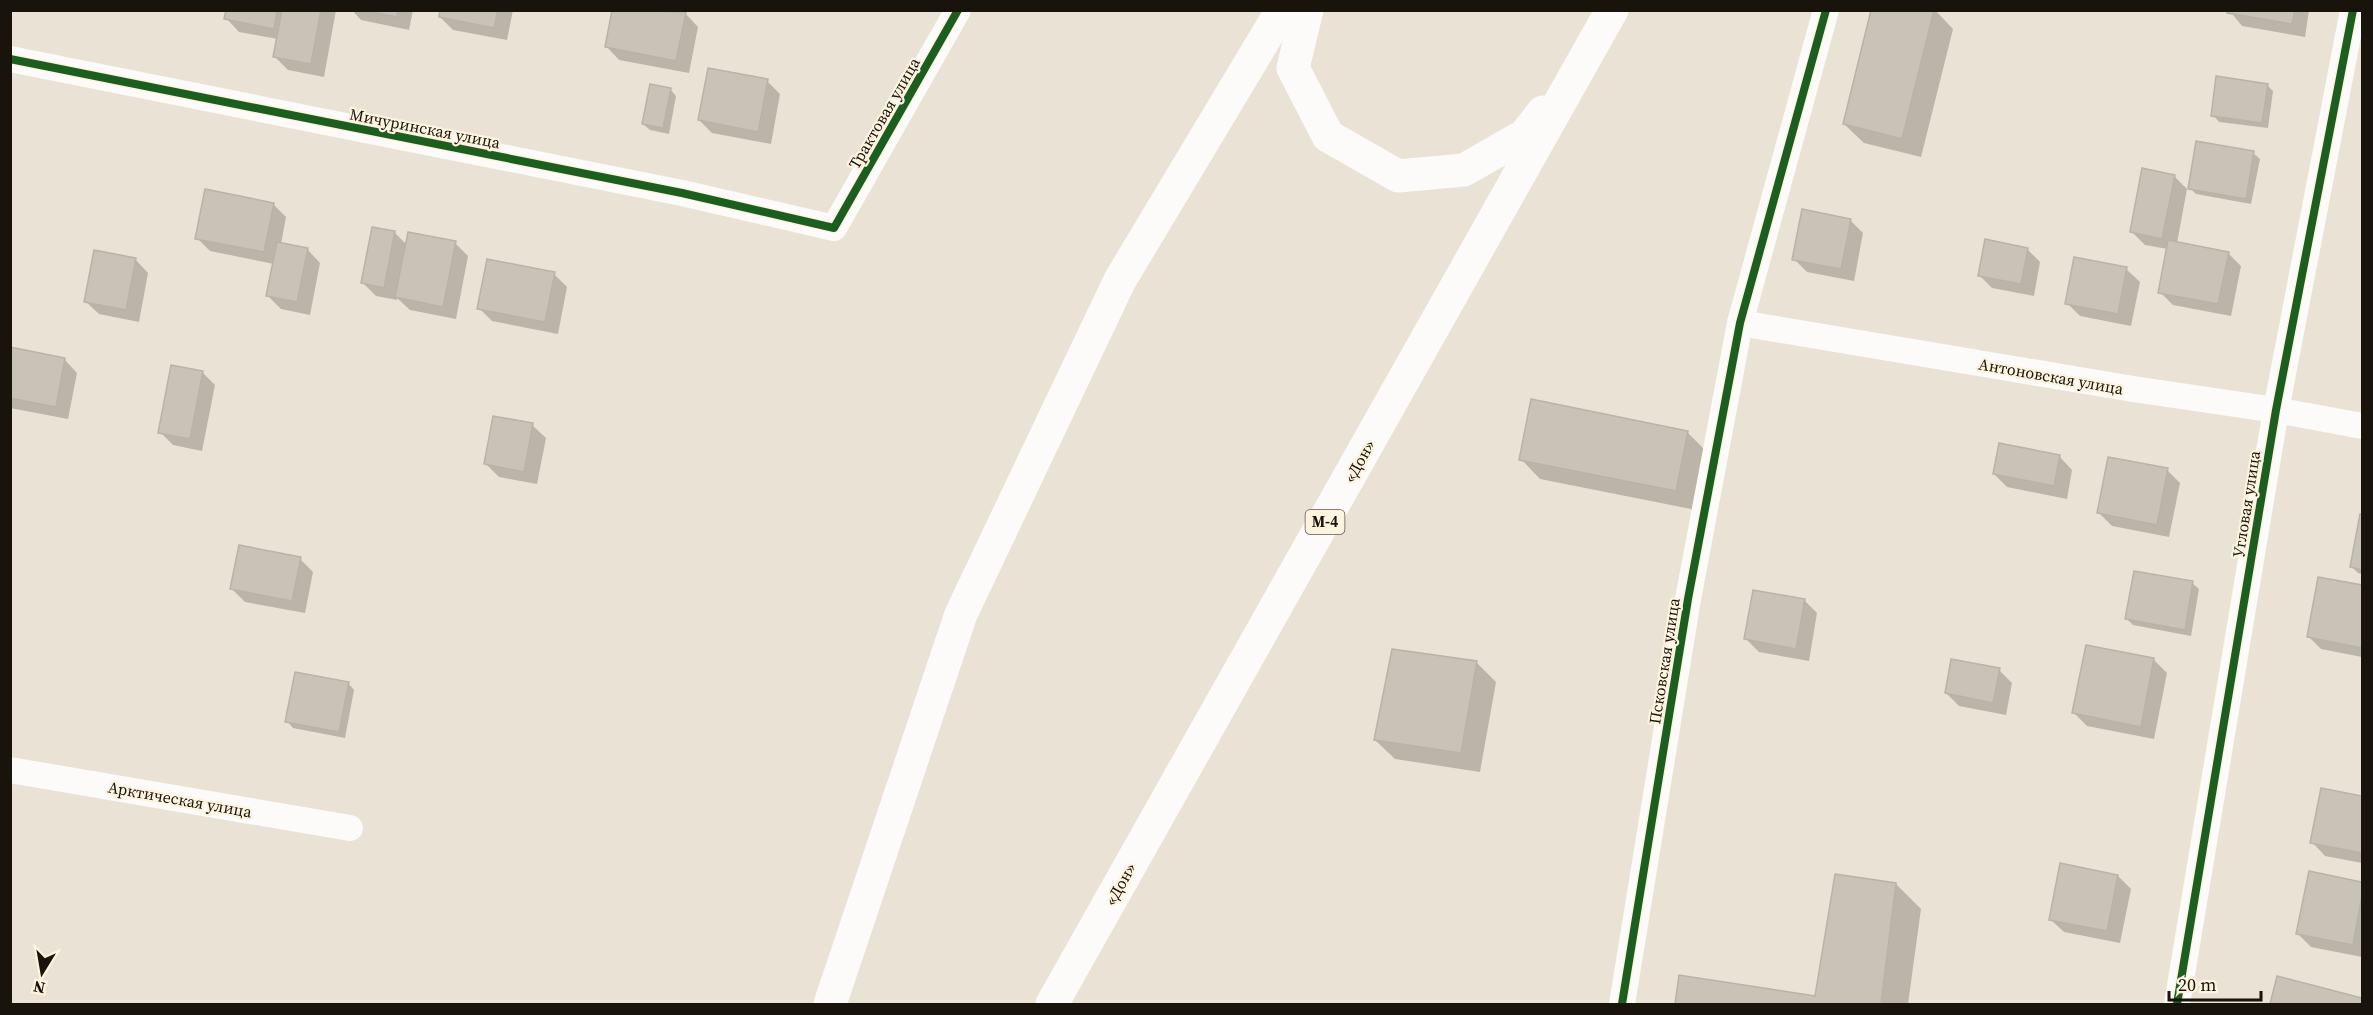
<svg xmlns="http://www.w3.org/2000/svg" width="2373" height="1015" font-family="'Source Serif 4',serif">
	<rect width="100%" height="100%" fill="#eae2d4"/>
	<g fill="#0003">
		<polygon points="227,10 336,10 324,77 288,70 275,57 278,39 239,32 226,18"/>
		<polygon points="352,10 413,10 409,30 361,20"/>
		<polygon points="442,10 513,10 507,40 453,30 440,17"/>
		<polygon points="613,10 670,10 685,13 698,27 689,73 619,60 606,46"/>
		<polygon points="1873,10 1935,10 1953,29 1921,157 1864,143 1844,124"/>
		<polygon points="2229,10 2309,10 2305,37 2242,26"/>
		<polygon points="767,81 780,94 771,144 712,133 699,120"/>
		<polygon points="2267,85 2273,91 2268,128 2219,122 2213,115"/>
		<polygon points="670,89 676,96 669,134 650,130 643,124"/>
		<polygon points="2253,153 2260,159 2251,204 2196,194 2190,188"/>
		<polygon points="2174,176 2187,189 2177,243 2228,253 2241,266 2231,316 2173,305 2160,292 2168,249 2145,245 2132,232"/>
		<polygon points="273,204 286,217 281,244 307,249 320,263 310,315 281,309 268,296 274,264 210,251 197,238"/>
		<polygon points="1850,220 1863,233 1854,281 1807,272 1794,259"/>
		<polygon points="395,233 407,245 455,243 468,256 456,319 410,310 397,298 397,300 376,296 363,283"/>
		<polygon points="2027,249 2040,262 2034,296 1992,288 1979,275"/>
		<polygon points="135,259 148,273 139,322 99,314 85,301"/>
		<polygon points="2126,269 2140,282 2131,326 2080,316 2067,303"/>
		<polygon points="554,274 567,287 558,334 492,321 479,308"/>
		<polygon points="10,349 64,359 77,373 68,419 10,408"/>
		<polygon points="202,372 215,385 202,451 173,445 160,432"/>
		<polygon points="1533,401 1688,433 1707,452 1696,510 1540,479 1521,459"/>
		<polygon points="532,425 546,438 537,484 499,477 486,464"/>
		<polygon points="2059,456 2072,470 2067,499 2007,487 1994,474"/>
		<polygon points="2167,470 2180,483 2169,537 2112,526 2099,513"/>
		<polygon points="2362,516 2362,574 2358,573 2352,567"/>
		<polygon points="300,559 313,572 305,613 245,602 232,589"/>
		<polygon points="2319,579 2362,587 2362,657 2321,649 2308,636"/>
		<polygon points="2192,583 2199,589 2191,636 2133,625 2127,619"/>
		<polygon points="1804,600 1817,613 1809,661 1759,652 1746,639"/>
		<polygon points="2154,660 2167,673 2154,739 2087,726 2074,713"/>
		<polygon points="1477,663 1496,682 1480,772 1395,759 1375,740"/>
		<polygon points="1999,670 2012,683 2006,715 1959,706 1946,693"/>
		<polygon points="348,683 354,690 345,738 293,728 287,721"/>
		<polygon points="2322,790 2362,798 2362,863 2325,856 2312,842"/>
		<polygon points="2310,873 2362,883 2362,957 2311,947 2298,934"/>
		<polygon points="2118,876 2131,889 2120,943 2064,932 2050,919"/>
		<polygon points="1896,884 1921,909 1908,1004 1676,1004 1681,977 1816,998"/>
		<polygon points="2278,978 2362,1000 2362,1004 2271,1004"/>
	</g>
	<g fill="#c8c2b7" stroke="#b8b3a8" stroke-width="1.5">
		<polygon points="226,10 277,10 274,29 224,19"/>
		<polygon points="282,10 321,10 311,64 273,57"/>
		<polygon points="363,10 398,10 397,17"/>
		<polygon points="440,10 498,10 494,28 439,17"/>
		<polygon points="612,10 686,12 676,61 605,47"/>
		<polygon points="1871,10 1934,10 1902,139 1843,124"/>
		<polygon points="2227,10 2295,10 2292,24 2227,13"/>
		<polygon points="708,68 768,79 758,132 698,120"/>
		<polygon points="2216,76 2268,84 2262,123 2211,116"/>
		<polygon points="650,84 671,88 663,128 642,124"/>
		<polygon points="2196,141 2254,151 2246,199 2188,189"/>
		<polygon points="2142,168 2175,175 2162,239 2130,232"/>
		<polygon points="205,189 274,203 264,252 195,239"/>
		<polygon points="1802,209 1851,219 1841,269 1792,260"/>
		<polygon points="372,227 395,231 384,288 361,283"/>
		<polygon points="408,232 456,241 443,307 395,297"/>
		<polygon points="1985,239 2028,248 2021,284 1978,276"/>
		<polygon points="2168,240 2229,252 2218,304 2158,293"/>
		<polygon points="277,242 308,248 297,302 266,296"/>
		<polygon points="94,250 136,258 126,310 84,302"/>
		<polygon points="2074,257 2127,267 2118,314 2065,304"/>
		<polygon points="487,259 555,272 545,322 477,309"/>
		<polygon points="10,347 65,358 56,407 10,398"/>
		<polygon points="171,365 203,371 190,439 158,433"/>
		<polygon points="1531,399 1688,431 1676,491 1519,460"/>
		<polygon points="493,416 533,423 524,472 484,464"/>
		<polygon points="1999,443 2060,455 2054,486 1993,474"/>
		<polygon points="2108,457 2168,468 2157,525 2097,513"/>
		<polygon points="2360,514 2362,514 2362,570 2350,567"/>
		<polygon points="239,545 301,557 292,601 230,589"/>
		<polygon points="2134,571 2193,581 2185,630 2125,619"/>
		<polygon points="2318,577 2362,585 2362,648 2307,637"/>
		<polygon points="1753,590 1805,599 1796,649 1744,639"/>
		<polygon points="2086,645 2154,658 2141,727 2072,713"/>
		<polygon points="1392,649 1477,661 1461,753 1374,740"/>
		<polygon points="1951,659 2000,668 1993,703 1945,693"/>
		<polygon points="295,672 349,682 339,732 285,722"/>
		<polygon points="2321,788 2362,796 2362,853 2310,843"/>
		<polygon points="2060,863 2118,875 2107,931 2049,920"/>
		<polygon points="2309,871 2362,882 2362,895 2353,945 2296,934"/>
		<polygon points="1835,874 1896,883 1881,1004 1675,1004 1679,975 1815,996"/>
		<polygon points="2277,976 2362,998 2362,1004 2270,1004"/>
	</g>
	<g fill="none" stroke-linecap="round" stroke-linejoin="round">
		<g stroke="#fcfbf9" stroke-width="26">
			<polyline points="10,59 682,193 834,228 958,10"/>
			<polyline points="1740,323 2133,389 2276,410 2362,426"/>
			<polyline points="10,770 350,828"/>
			<polyline points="1622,1004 1688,599 1740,323 1826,10"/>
			<polyline points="2177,1004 2276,410 2353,10"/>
		</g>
		<g stroke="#fcfbf9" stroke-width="33">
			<polyline points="1307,10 1293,68 1328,136 1398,176 1464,170 1525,135 1543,112"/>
			<polyline points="830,1004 961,614 1120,280 1282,10"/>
			<polyline points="1052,1004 1612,10"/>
		</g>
		<defs>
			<g id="cycleway">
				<polyline points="10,59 682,193 834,228 958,10"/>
				<polyline points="1622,1004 1688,599 1740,323 1826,10"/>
				<polyline points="2177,1004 2276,410 2353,10"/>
			</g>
		</defs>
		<use href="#cycleway" stroke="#fdf3de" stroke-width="11"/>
		<use href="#cycleway" stroke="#1b5e20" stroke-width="8"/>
	</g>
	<g text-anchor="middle" stroke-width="4.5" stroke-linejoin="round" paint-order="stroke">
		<rect fill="#fdf3de" stroke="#5d574a" stroke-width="1.5" x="1305.5" y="510" width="39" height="24" rx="4.5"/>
		<g font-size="15" font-weight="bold" fill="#18140b">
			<text x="1325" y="527">М-4</text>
		</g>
		<g font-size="16" fill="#18140b" stroke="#fdf3de">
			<text transform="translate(884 113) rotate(-60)" y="6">Трактовая улица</text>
			<text transform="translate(425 128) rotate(11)" y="6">Мичуринская улица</text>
			<text transform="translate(2051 376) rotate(10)" y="6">Антоновская улица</text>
			<text transform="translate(1359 461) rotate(-61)" y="6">«Дон»</text>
			<text transform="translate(2246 504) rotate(-81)" y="6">Угловая улица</text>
			<text transform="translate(1664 661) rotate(-81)" y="6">Псковская улица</text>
			<text transform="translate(180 799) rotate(10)" y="6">Арктическая улица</text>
			<text transform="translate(1120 884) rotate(-61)" y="6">«Дон»</text>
		</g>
	</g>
	<rect width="2373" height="1015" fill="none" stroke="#18140b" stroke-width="24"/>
	<g transform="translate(42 973) rotate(191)" stroke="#fdf3de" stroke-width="4.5" paint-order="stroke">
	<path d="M0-4.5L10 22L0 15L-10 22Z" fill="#18140b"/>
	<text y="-9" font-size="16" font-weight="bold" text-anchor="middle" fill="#18140b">N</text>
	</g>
	<path d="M2169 991v9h92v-9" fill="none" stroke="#18140b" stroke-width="3"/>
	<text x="2178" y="991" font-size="18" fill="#18140b" stroke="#fdf3de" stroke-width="4.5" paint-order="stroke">20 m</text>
</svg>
